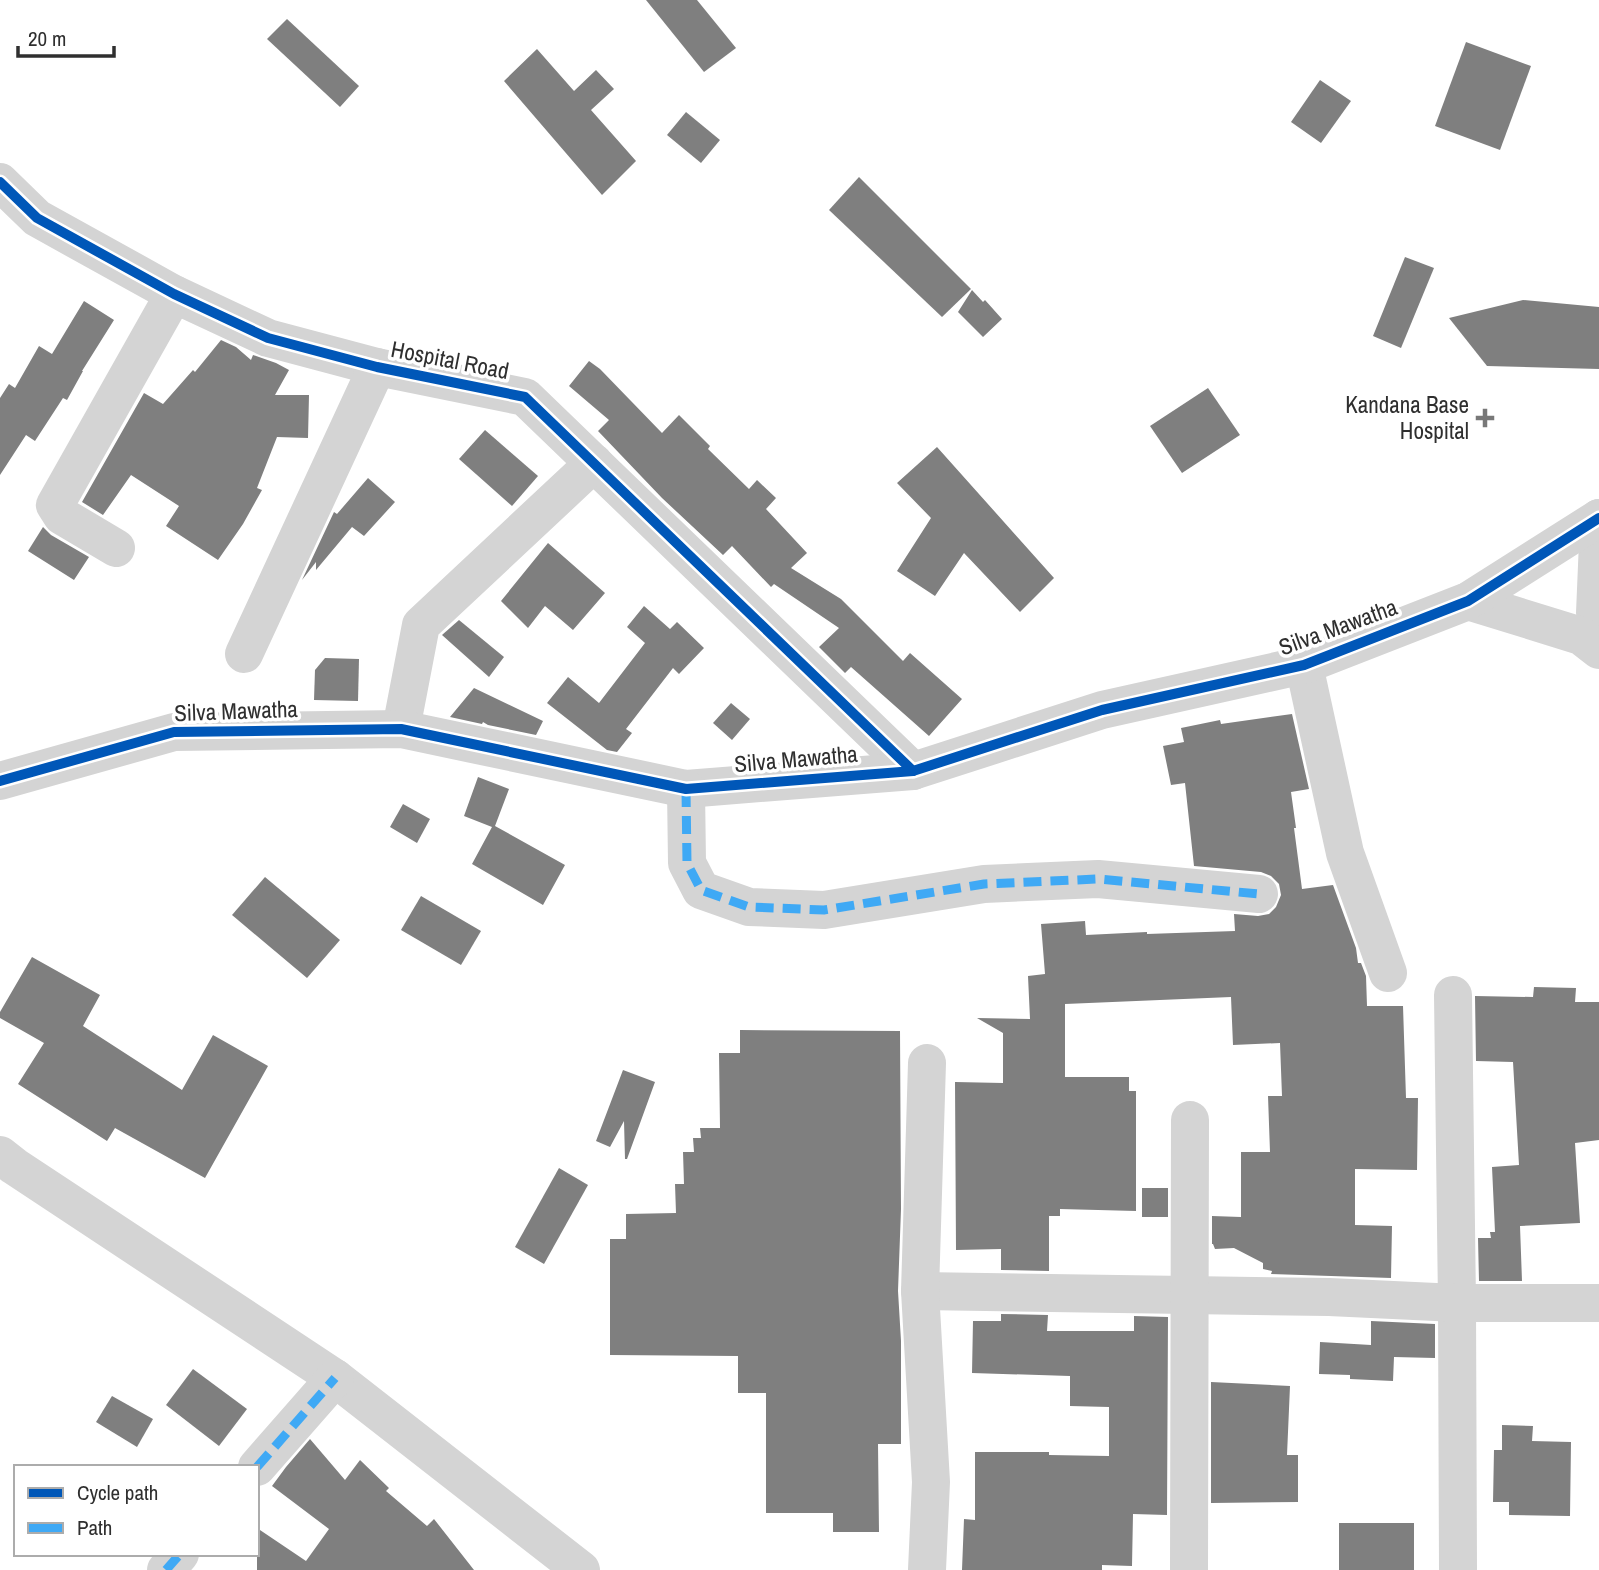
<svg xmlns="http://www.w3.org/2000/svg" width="1599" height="1570" font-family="'Archivo Narrow',sans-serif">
	<rect width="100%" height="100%" fill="#fff"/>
	<g fill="#7f7f7f">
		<polygon points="646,0 697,0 736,48 704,72"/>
		<polygon points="287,19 359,86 340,107 267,39"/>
		<polygon points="1466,42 1531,66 1500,150 1435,126"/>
		<polygon points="537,49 574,91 596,70 614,89 591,110 636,161 602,195 504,81"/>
		<polygon points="1320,80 1351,101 1321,143 1291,122"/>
		<polygon points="686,112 720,140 701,163 667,135"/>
		<polygon points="859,177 971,289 942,317 829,210"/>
		<polygon points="1405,257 1434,268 1401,348 1373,336"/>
		<polygon points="972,290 983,302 985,300 1002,319 983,337 958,312"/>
		<polygon points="1523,300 1599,307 1599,369 1487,366 1449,318"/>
		<polygon points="84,301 114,320 82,371 83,371 67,400 63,398 35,441 26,435 0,475 0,398 9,384 15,388 39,346 52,354"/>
		<polygon points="221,340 236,347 251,360 253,355 276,363 289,370 275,395 309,395 308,438 277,437 257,488 262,490 243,524 218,560 166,526 179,506 131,475 103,515 82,502 144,393 163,404 193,370 195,372"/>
		<polygon points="589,361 600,369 662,433 679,415 710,446 708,449 749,489 757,480 776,498 766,509 807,553 791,568 841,599 903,661 910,653 962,699 929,736 851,667 845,673 819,647 839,628 774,584 771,587 732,546 723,555 662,498 598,431 609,420 569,386"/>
		<polygon points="1208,388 1240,435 1182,473 1150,426"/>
		<polygon points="485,430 538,476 512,506 459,459"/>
		<polygon points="937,447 1054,578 1020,612 964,553 935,596 897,571 931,518 897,483"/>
		<polygon points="368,478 395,502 364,536 352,527 316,570 316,562 302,580 334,512 337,514"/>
		<polygon points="43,527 51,535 89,557 74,580 28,551"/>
		<polygon points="548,543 605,593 573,630 545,606 528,628 501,601"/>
		<polygon points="644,606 670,629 677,622 704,648 679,674 673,668 626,729 632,733 617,752 607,750 547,703 568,677 599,703 645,643 627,627"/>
		<polygon points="459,620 504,657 489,677 442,635"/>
		<polygon points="325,658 359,659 358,701 314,700 315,670"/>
		<polygon points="474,688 543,721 536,735 488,725 483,722 482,724 450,717"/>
		<polygon points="731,703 750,719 732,740 713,723"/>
		<polygon points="1292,714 1309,789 1291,792 1296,828 1294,828 1302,889 1333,885 1356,948 1358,963 1361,963 1366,976 1367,1006 1403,1006 1406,1098 1418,1098 1417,1170 1355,1169 1355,1225 1392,1226 1391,1278 1271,1274 1272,1271 1263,1269 1263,1263 1234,1248 1215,1249 1213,1244 1212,1244 1212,1216 1241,1217 1241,1152 1270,1152 1268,1096 1282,1096 1280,1043 1233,1045 1231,997 1065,1004 1065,1077 1129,1077 1129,1091 1136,1091 1136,1211 1060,1209 1060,1216 1049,1216 1049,1271 1001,1270 1001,1249 956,1250 955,1082 1003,1083 1003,1033 977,1018 1030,1019 1028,976 1045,974 1041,924 1085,921 1086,935 1147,932 1147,934 1235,931 1234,914 1258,916 1269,914 1276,907 1281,895 1279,884 1271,876 1261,872 1194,866 1185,783 1171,785 1163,746 1184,742 1181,728 1220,720 1221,724"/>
		<polygon points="478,777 509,789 495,826 565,865 543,905 472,864 492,827 464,816"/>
		<polygon points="403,804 430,819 417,843 390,827"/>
		<polygon points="265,877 340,940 307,978 232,915"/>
		<polygon points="421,896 481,931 461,965 401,930"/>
		<polygon points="32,957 100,995 83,1026 182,1090 213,1035 268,1066 205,1178 115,1128 107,1141 18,1084 44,1043 0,1018 0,1012"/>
		<polygon points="1534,987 1576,988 1575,1002 1599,1002 1599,1140 1575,1143 1580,1223 1520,1226 1522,1281 1479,1281 1478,1238 1491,1238 1490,1232 1495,1232 1492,1167 1519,1165 1513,1062 1476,1061 1475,996 1533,997"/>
		<polygon points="740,1030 900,1031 901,1209 898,1291 901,1341 901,1444 878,1444 879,1532 833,1532 833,1513 766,1513 766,1393 738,1393 738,1356 610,1355 610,1239 626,1239 626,1214 676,1213 675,1184 684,1184 683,1152 694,1152 693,1138 701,1138 700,1128 720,1128 719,1053 740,1053"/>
		<polygon points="623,1070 655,1082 627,1159 625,1159 624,1121 610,1147 596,1141"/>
		<polygon points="559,1168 588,1185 544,1264 515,1247"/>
		<rect x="1142" y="1188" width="26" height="29"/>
		<polygon points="1001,1314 1048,1315 1047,1331 1134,1331 1134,1316 1168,1317 1167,1515 1133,1514 1132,1566 1102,1565 1102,1570 962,1570 964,1519 975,1520 975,1452 1049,1452 1049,1455 1109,1456 1109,1407 1070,1406 1070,1376 972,1373 973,1321 1001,1321"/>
		<polygon points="1371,1321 1435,1324 1435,1358 1394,1357 1393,1381 1350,1379 1350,1375 1319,1374 1320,1342 1371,1345"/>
		<polygon points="193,1369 247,1409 219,1446 166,1405"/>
		<polygon points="1211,1382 1290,1386 1287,1455 1298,1455 1298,1502 1211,1503"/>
		<polygon points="112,1396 153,1419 137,1447 96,1422"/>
		<polygon points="1502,1425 1533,1426 1532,1441 1571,1442 1570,1516 1509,1515 1509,1502 1493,1502 1494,1450 1502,1450"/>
		<polygon points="310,1439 345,1480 360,1460 389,1488 386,1491 427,1526 434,1519 474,1570 257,1570 257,1528 306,1561 329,1529 272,1486 286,1467"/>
		<rect x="1339" y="1523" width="75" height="47"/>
	</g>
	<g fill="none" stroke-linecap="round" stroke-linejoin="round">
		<g stroke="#d4d4d4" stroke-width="38">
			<polyline points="0,182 37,218 174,294 268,338 377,367 525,397 913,771"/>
			<polyline points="1599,518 1595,613 1599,622"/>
			<polyline points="116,548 62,516 55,505 174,294"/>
			<polyline points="1468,601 1581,636 1599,650"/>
			<polyline points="244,654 377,367"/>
			<polyline points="1304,665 1345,853 1388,973"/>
			<polyline points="401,729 421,625 594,463"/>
			<polyline points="0,781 174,732 401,729 686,789 913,771 1102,710 1304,665 1468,601 1599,518"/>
			<polyline points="686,789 687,863 701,890 749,907 824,910 984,884 1098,879 1259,894"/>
			<polyline points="1453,995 1457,1303 1458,1570"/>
			<polyline points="0,1155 14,1166 335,1378 581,1570"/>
			<polyline points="920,1291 1329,1297 1457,1303 1599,1303"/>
			<polyline points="257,1467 335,1378"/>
			<polyline points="166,1570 180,1554"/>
			<polyline points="927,1570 931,1482 920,1291 927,1063"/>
			<polyline points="1189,1570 1190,1120"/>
		</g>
		<g stroke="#3fa9f5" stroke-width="9" stroke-dasharray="18 9" stroke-linecap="butt">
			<polyline points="686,789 687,863 701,890 749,907 824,910 984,884 1098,879 1259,894"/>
			<polyline points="257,1467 335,1378"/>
			<polyline points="166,1570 180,1554"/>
		</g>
		<defs>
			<g id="cycleway">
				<polyline points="0,182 37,218 174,294 268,338 377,367 525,397 913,771"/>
				<polyline points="0,781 174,732 401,729 686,789 913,771 1102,710 1304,665 1468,601 1599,518"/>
			</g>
		</defs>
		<use href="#cycleway" stroke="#fff" stroke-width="15"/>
		<use href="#cycleway" stroke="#0057b8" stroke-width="10"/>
	</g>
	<path fill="#787878" stroke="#fff" stroke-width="2.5" d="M1481.5 407.5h7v7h7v7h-7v7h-7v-7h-7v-7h7z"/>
	<g text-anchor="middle" stroke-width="7" stroke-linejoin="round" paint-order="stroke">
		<g font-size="23" fill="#2f2f2f" stroke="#fff">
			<text transform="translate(450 360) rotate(11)" y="8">Hospital Road</text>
			<text transform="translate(1338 627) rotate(-20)" y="8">Silva Mawatha</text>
			<text transform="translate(236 711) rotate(-2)" y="8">Silva Mawatha</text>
			<text transform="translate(796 759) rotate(-5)" y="8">Silva Mawatha</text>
		</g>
		<g font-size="23" fill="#2f2f2f" stroke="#fff" text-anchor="end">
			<text x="1469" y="413">Kandana Base<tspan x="1469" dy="26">Hospital</tspan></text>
		</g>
	</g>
	<rect x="14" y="1465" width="245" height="91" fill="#ffffff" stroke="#acacac" stroke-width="2"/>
	<rect x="28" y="1488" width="35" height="10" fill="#0057b8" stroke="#acacac" stroke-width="2"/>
	<text x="77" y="1500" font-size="21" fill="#2f2f2f">Cycle path</text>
	<rect x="28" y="1523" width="35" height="10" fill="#3fa9f5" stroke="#acacac" stroke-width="2"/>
	<text x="77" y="1535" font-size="21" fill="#2f2f2f">Path</text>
	<path d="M18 46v10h96v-10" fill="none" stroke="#2f2f2f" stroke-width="3.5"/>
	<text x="28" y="46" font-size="21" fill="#2f2f2f" stroke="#ffffff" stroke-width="5" paint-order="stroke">20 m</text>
</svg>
